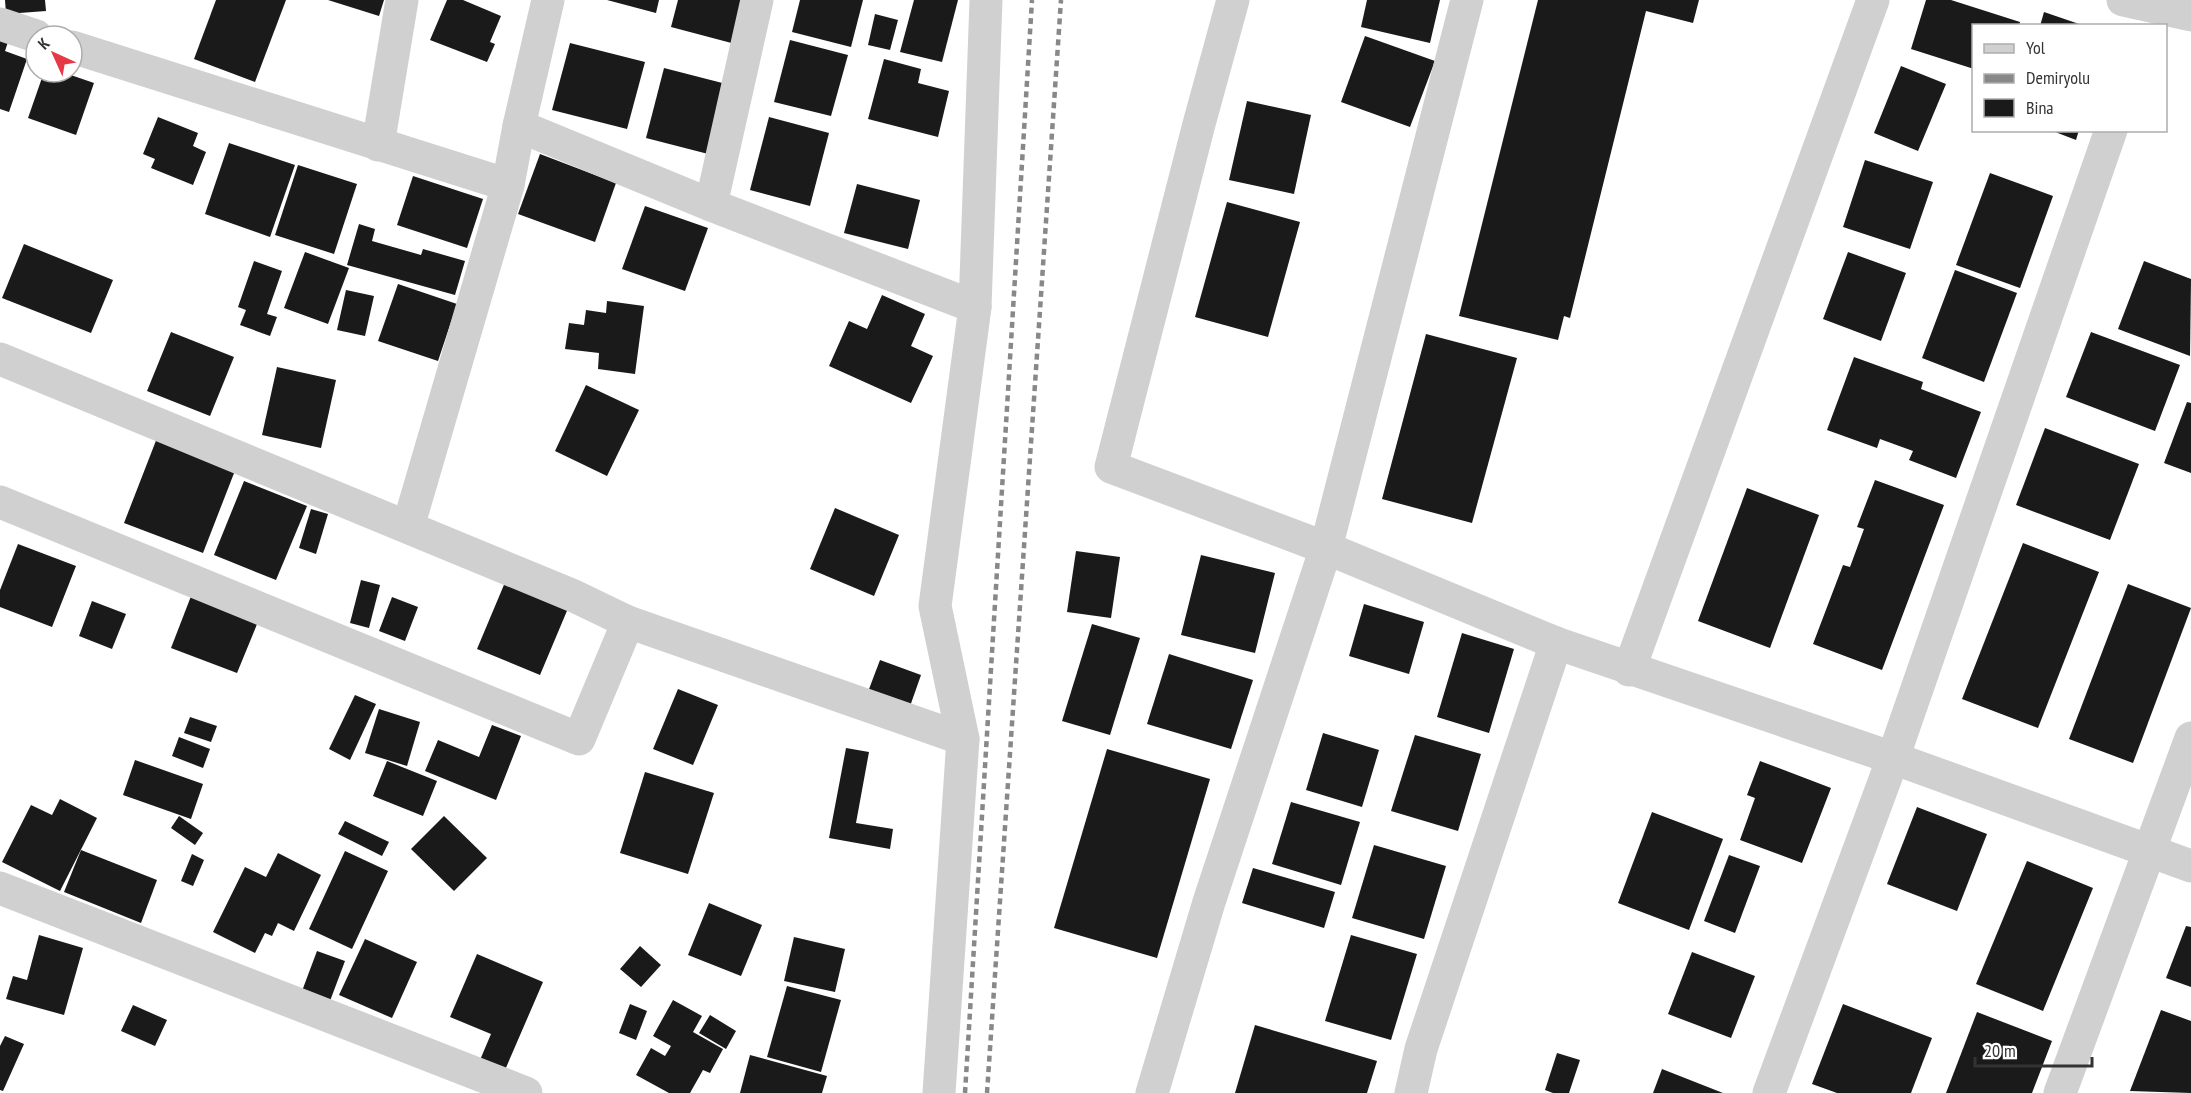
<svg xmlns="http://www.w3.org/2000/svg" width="2191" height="1093" font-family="'PT Sans Narrow',sans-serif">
	<rect width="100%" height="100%" fill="#fff"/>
	<g fill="#1a1a1a">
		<polygon points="5,0 45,0 46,11 6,14"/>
		<polygon points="216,0 286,0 255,82 194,59"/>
		<polygon points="328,0 384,0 379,16"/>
		<polygon points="447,0 463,0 501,16 490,42 495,44 487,62 430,40"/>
		<polygon points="607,0 659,0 656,13"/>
		<polygon points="678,0 751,0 739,45 671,27"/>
		<polygon points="800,0 863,0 851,47 792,32"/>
		<polygon points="914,0 958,0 942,62 900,52"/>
		<polygon points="1367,0 1440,0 1430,43 1361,27"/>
		<polygon points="1538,0 1699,0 1693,23 1646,11 1570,318 1564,316 1558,340 1459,316"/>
		<polygon points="1926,0 1951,0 2020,22 2019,26 1974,26 1974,69 1911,49"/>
		<polygon points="2044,12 2082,25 2082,26 2040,26"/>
		<polygon points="875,14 898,20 890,50 868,45"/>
		<polygon points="1365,36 1435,61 1410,127 1341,102"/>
		<polygon points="0,39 8,42 5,51 27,59 9,112 0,109"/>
		<polygon points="790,40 848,55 831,116 774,102"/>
		<polygon points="570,43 645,62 627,129 552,110"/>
		<polygon points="884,59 921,69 918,83 949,91 938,137 868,119"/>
		<polygon points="1901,66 1946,84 1918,151 1874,133"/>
		<polygon points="664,68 734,86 716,156 646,138"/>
		<polygon points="44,72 62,72 94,83 76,135 28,118"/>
		<polygon points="1247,101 1311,115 1294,194 1229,180"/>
		<polygon points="158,117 198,133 193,146 206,152 193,185 151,168 155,159 143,154"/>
		<polygon points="769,117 829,133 810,206 750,190"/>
		<polygon points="2050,130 2079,130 2076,140"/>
		<polygon points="229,143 295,165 270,237 205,214"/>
		<polygon points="540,154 616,183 595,242 518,214"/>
		<polygon points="1865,160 1933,182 1910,249 1843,227"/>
		<polygon points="298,165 357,184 334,254 275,235"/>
		<polygon points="1990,173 2053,196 2020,288 1956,265"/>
		<polygon points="413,176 483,199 467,248 397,225"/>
		<polygon points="857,184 920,200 908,249 844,233"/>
		<polygon points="1227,202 1300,222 1268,337 1195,317"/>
		<polygon points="645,206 708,228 685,291 622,269"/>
		<polygon points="359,224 375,229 372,241 421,255 423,249 465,261 455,295 347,265"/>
		<polygon points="24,244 113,280 91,333 2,298"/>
		<polygon points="305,252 349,268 328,324 284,308"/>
		<polygon points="1848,252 1906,273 1881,341 1823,319"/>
		<polygon points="254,261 282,271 267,314 277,317 270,336 240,325 246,310 238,307"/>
		<polygon points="2144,261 2191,279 2190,356 2118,329"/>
		<polygon points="1955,270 2017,293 1984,382 1922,358"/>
		<polygon points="398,284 457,304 438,361 378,341"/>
		<polygon points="346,290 374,296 365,336 337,330"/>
		<polygon points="882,295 925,314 911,346 933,356 911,403 829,366 849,321 867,329"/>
		<polygon points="607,301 644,306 635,374 598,369 599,353 565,349 569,323 584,325 586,310 606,313"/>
		<polygon points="171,332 234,357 210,416 147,391"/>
		<polygon points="2091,332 2180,365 2155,431 2066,397"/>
		<polygon points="1426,334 1517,358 1472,523 1382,499"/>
		<polygon points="1854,357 1923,382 1921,389 1981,412 1956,478 1909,460 1913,451 1880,439 1877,448 1827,430"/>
		<polygon points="277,367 336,380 321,448 262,435"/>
		<polygon points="586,385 639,410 607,476 555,451"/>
		<polygon points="2187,402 2191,403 2191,473 2164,463"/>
		<polygon points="2045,428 2139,464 2110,540 2016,505"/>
		<polygon points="157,438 236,468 203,553 124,523"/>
		<polygon points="1875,480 1944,505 1882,670 1813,644 1843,565 1850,567 1864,529 1857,527"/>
		<polygon points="244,481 307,506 276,580 214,555"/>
		<polygon points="1747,488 1819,515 1770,648 1698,621"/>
		<polygon points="835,508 899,535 874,596 810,569"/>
		<polygon points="311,509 328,514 316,554 299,548"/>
		<polygon points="2023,543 2099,572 2038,728 1962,699"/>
		<polygon points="18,544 76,566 52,627 0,607 0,590"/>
		<polygon points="1076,551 1120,557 1111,618 1067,612"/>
		<polygon points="1201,555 1275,573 1255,653 1181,635"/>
		<polygon points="361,580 380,585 369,628 350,623"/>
		<polygon points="506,580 569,606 540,675 477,649"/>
		<polygon points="2128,584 2191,608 2133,763 2069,739"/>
		<polygon points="193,591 260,617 237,673 171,648"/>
		<polygon points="392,597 418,607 405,641 379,631"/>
		<polygon points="92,601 126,614 112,649 79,636"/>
		<polygon points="1364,604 1424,622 1409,674 1349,656"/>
		<polygon points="1092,624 1140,638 1110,735 1062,721"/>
		<polygon points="1462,633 1514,649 1489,733 1437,717"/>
		<polygon points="1169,654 1253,680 1231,749 1147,724"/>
		<polygon points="880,660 921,675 908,712 866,697"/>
		<polygon points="678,689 718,705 693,765 653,749"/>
		<polygon points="355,695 376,704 350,760 329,749"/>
		<polygon points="379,709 420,722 407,766 365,753"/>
		<polygon points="190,717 217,726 211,742 184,733"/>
		<polygon points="492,725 521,736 496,800 425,771 438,740 479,757"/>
		<polygon points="1323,733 1379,750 1362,807 1306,790"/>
		<polygon points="1415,735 1481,754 1458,831 1391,811"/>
		<polygon points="179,737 210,749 203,768 172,756"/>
		<polygon points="846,748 869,752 856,823 893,829 890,849 829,838"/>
		<polygon points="1107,749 1210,779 1157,958 1054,928"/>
		<polygon points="135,760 203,784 191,819 123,795"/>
		<polygon points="387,761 437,781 423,816 373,796"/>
		<polygon points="1760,761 1831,788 1802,863 1740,840 1755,798 1747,795"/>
		<polygon points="645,772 714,793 688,874 620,853"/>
		<polygon points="60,799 97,818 60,891 2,862 31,805 52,815"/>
		<polygon points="1291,802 1360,822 1341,885 1272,864"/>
		<polygon points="1917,807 1987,834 1957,911 1887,884"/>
		<polygon points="1652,812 1723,839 1689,930 1618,903"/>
		<polygon points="179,816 203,833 195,845 171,828"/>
		<polygon points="444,816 487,858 454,891 411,849"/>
		<polygon points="345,821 389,842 382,856 338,834"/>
		<polygon points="1374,845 1446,866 1424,939 1352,918"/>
		<polygon points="81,850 157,880 141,923 64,892"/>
		<polygon points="345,851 388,871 352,949 309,929"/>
		<polygon points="278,853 321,875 294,931 278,923 272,936 265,933 255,953 213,932 245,867 266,877"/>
		<polygon points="192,854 204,860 193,886 181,881"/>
		<polygon points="1729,855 1760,866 1735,933 1704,921"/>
		<polygon points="2027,861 2093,888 2043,1011 1976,984"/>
		<polygon points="1253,868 1335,892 1324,928 1242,903"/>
		<polygon points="709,903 762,925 741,976 688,955"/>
		<polygon points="2186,926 2191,927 2191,987 2166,978"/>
		<polygon points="39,935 83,948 64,1015 6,999 13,976 27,980"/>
		<polygon points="1351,935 1417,954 1391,1040 1325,1021"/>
		<polygon points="794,937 845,949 835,992 784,981"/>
		<polygon points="365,939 417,962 392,1018 339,995"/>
		<polygon points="640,946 661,965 641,987 620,969"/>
		<polygon points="317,951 345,961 330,1001 302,991"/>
		<polygon points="1692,952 1755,976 1731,1038 1668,1014"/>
		<polygon points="477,954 543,982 505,1070 480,1060 491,1034 450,1017"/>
		<polygon points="787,986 841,1000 821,1072 767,1057"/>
		<polygon points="673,1000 702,1016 693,1032 723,1049 710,1073 703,1070 690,1093 669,1093 636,1075 651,1048 665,1056 671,1046 653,1036"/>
		<polygon points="630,1004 647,1011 636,1040 619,1033"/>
		<polygon points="1843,1004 1932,1038 1911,1093 1837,1093 1812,1084"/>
		<polygon points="133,1005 167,1020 155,1046 121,1031"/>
		<polygon points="2161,1010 2191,1021 2191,1093 2130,1091"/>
		<polygon points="1977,1012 2052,1041 2032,1093 1946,1093"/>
		<polygon points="710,1015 736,1031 726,1049 699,1033"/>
		<polygon points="1255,1025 1377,1061 1367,1093 1235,1093"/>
		<polygon points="5,1036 24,1044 3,1091 0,1090 0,1046"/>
		<polygon points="1557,1053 1580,1060 1569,1093 1553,1093 1545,1090"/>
		<polygon points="750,1055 827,1076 822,1093 740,1093"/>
		<polygon points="1662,1069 1723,1093 1653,1093"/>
	</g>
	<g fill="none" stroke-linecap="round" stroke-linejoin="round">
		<g stroke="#d0d0d0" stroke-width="33">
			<polyline points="1233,0 1199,124 1111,467 1326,548 1556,643 1893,758 2191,866"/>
			<polyline points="2123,0 2191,15"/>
			<polyline points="0,24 36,36"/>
			<polyline points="72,47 508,185"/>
			<polyline points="519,126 711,205 975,307"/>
			<polyline points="378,145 402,0"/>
			<polyline points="711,205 757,0"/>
			<polyline points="0,359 574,596 628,622 963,739"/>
			<polyline points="0,502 579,739 628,622"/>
			<polyline points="408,527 508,185 519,126 548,0"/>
			<polyline points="1629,670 1873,0"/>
			<polyline points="0,888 526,1093"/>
			<polyline points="939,1093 963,739 935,606 975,307 986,0"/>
			<polyline points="1152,1093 1209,902 1326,548 1467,0"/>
			<polyline points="1411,1093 1421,1049 1556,643"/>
			<polyline points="1769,1093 1893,758 2111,130"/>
			<polyline points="2060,1093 2191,738"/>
		</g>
		<g stroke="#888" stroke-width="4.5" stroke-dasharray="6 4.5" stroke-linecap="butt">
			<polyline points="965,1093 1032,0"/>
			<polyline points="987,1093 1061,0"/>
		</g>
	</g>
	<rect x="1972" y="24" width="195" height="108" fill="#ffffff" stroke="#adadad" stroke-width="1.5"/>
	<rect x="1984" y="44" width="30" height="9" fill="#d0d0d0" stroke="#adadad" stroke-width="1.5"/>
	<text x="2026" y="54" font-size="18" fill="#333333">Yol</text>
	<rect x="1984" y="74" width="30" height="9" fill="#888888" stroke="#adadad" stroke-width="1.5"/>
	<text x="2026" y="84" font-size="18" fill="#333333">Demiryolu</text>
	<rect x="1984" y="99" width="30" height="18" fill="#1a1a1a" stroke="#adadad" stroke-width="1.5"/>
	<text x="2026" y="114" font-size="18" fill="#333333">Bina</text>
	<g transform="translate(54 54) rotate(315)"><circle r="28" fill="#ffffff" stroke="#adadad" stroke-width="1.5"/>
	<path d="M0-4.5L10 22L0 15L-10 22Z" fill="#e63946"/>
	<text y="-9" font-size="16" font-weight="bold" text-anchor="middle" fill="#333333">K</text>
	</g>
	<path d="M1975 1057v9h117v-9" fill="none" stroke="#333333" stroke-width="3"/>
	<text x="1984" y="1057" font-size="18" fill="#333333" stroke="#ffffff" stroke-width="4.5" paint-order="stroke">20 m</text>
</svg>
